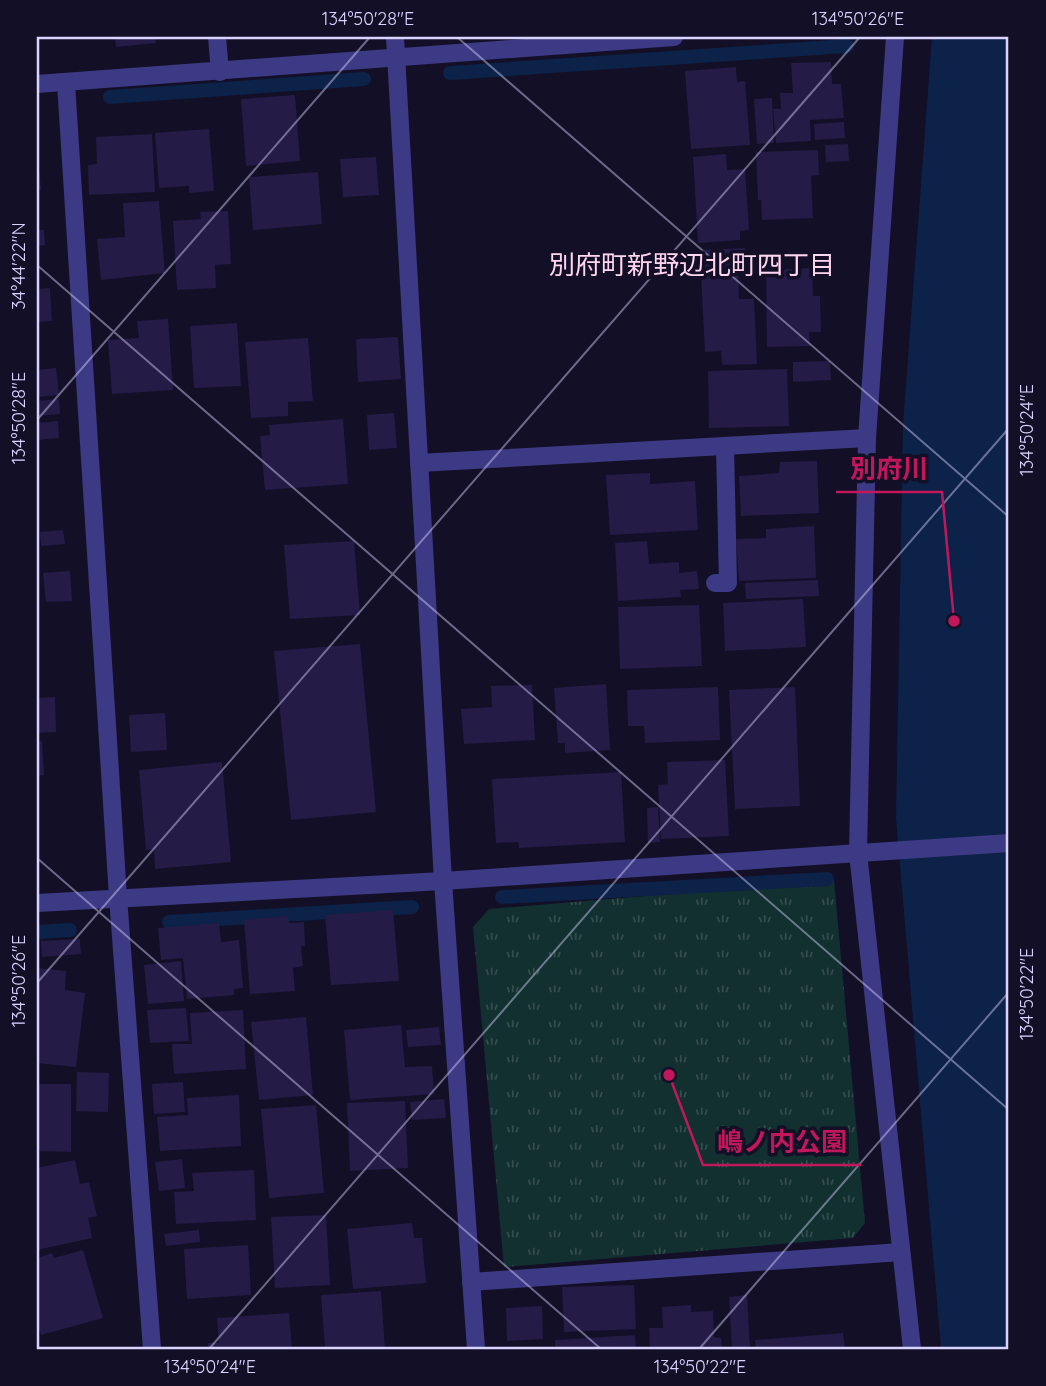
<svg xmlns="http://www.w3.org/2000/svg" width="1046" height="1386" font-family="Quicksand,'Noto Sans JP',sans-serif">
	<defs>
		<pattern id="grass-tufts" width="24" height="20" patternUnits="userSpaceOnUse" patternTransform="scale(1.75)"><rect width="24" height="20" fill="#12302f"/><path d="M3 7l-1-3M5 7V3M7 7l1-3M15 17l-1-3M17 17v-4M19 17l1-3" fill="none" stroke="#344d4e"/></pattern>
	</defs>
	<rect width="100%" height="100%" fill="#130f26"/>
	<polygon fill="url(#grass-tufts)" points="834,880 865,1223 853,1238 504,1267 473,927 489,909"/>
	<polygon fill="#0c2248" points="932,37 1009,37 1009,1349 941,1349 896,818 903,425"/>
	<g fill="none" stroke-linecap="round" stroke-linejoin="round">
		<g stroke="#0c2248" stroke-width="14">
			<polyline points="450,73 847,46"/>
			<polyline points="110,97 364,79"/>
			<polyline points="502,897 827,879"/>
			<polyline points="169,922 412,907"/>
			<polyline points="37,932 70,930"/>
		</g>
	</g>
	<g fill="#241b47">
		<polygon points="115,37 155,37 156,43 116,47"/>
		<polygon points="831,62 832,84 841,84 844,118 810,120 811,141 776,143 773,109 781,109 780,93 793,93 791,63"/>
		<polygon points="736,67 737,82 745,81 750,145 691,149 685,71"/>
		<polygon points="295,95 300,161 246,166 241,99"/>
		<polygon points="772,98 774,143 757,144 754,99"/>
		<polygon points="844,122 845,138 815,140 814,124"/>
		<polygon points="209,129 214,191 189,193 189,186 159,188 155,133"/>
		<polygon points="152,134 155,192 89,195 88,165 97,164 96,137"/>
		<polygon points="848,144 849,161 826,162 825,145"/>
		<polygon points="818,150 819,175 811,176 813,218 762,220 761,200 758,200 756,152"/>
		<polygon points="726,154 727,170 745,169 749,230 740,231 740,240 698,243 693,157"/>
		<polygon points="376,157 379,195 343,197 340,159"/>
		<polygon points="39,168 41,190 37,191 37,169"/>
		<polygon points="318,172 322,224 253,230 249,177"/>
		<polygon points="159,201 165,273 101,280 97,239 125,237 123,203"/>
		<polygon points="228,211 231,264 215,265 216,288 177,290 173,221 201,219 200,212"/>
		<polygon points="37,230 44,230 45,245 37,246"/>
		<polygon points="745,248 746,270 702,271 701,250"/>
		<polygon points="812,268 813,296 820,296 821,332 809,332 810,346 767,347 766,270"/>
		<polygon points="738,273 739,299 754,299 757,364 722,365 721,351 705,352 701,275"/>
		<polygon points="50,288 52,321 37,322 37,289"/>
		<polygon points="168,319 173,390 112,394 108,340 139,338 137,321"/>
		<polygon points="237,323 241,386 194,388 190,326"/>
		<polygon points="398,337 401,379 358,382 356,339"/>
		<polygon points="308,338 313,401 288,402 288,416 251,418 245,342"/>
		<polygon points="830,361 831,380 793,382 793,362"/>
		<polygon points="56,368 59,395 37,397 37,370"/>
		<polygon points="787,369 789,426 709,428 708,371"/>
		<polygon points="59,399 60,414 37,416 37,401"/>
		<polygon points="394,413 397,448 369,450 367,415"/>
		<polygon points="343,419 348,484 265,490 260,436 270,435 269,425"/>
		<polygon points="58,421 59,438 37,440 37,423"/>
		<polygon points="817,461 819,513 741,516 739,476 779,473 780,462"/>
		<polygon points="650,473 650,484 695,481 698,530 610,535 606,475"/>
		<polygon points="814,526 816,578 739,581 736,539 766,538 766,529"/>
		<polygon points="63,530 65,544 41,546 40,532"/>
		<polygon points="354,541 360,615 290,619 284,545"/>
		<polygon points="647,541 649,564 679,562 679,573 697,571 699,589 680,590 681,597 618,601 615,543"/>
		<polygon points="70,571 72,601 46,602 43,573"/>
		<polygon points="818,580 819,596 746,599 745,583"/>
		<polygon points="803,599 806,647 725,651 723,603"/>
		<polygon points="699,605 702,666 620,669 618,607"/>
		<polygon points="360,644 376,812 291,820 274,651"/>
		<polygon points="606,684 610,750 565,753 565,743 558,743 554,688"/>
		<polygon points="532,685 535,740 464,744 461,709 492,707 491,686"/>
		<polygon points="718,687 720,740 645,743 644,726 628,726 627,690"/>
		<polygon points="795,687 800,806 735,809 729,690"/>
		<polygon points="55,697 56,732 37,733 37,698"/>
		<polygon points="165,713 167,750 131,752 129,715"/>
		<polygon points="42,741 44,775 37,776 37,742"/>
		<polygon points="725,760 729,836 661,839 658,785 668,784 667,762"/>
		<polygon points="222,762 231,862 155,869 154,849 146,850 139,770"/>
		<polygon points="621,772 625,842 519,848 518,842 496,843 492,779"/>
		<polygon points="658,807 660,842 648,843 647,808"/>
		<polygon points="393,910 399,981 331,985 325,915"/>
		<polygon points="288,916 289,923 304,922 305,946 301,946 303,966 293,968 295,991 250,994 244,920"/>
		<polygon points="219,923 221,942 239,940 243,988 234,989 234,995 187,999 183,958 161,960 158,928"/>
		<polygon points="80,939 81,954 42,957 41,941"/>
		<polygon points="181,961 184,1001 148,1004 144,965"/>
		<polygon points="37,968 66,971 65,990 85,993 76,1067 37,1063"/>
		<polygon points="186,1008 189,1041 150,1043 147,1010"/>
		<polygon points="243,1010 246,1069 174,1074 172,1044 192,1044 190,1013"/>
		<polygon points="306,1017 313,1095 259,1100 251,1022"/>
		<polygon points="401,1025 405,1067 432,1066 434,1094 350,1100 344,1030"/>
		<polygon points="439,1027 441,1045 408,1047 406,1030"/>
		<polygon points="77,1072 109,1073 108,1112 76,1111"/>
		<polygon points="183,1082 185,1112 154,1114 152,1084"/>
		<polygon points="37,1084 71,1084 71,1152 37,1151"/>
		<polygon points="239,1095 241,1146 160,1151 157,1117 188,1115 187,1098"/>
		<polygon points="444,1099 446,1118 412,1120 410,1102"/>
		<polygon points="405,1101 408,1168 350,1171 347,1103"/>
		<polygon points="316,1105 324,1193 269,1198 261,1109"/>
		<polygon points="182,1159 185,1188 159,1191 155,1162"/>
		<polygon points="75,1160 80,1184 89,1182 97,1216 88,1218 92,1238 37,1250 37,1168"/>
		<polygon points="254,1170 256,1220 176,1224 174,1192 194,1191 192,1173"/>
		<polygon points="326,1215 330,1285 275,1288 271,1217"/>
		<polygon points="412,1223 414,1238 422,1238 426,1283 353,1289 347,1229"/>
		<polygon points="199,1230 200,1242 166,1246 164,1234"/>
		<polygon points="248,1245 251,1295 187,1299 184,1249"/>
		<polygon points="83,1250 103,1318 41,1335 37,1321 37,1258 52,1253 54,1258"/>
		<polygon points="634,1285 636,1329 564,1332 562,1287"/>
		<polygon points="381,1291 385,1349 325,1349 321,1295"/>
		<polygon points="747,1295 750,1349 732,1349 729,1297"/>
		<polygon points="691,1305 691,1312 713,1311 714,1337 721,1338 722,1349 650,1349 649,1328 663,1328 662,1307"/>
		<polygon points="542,1306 543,1339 507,1341 506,1308"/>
		<polygon points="289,1313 292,1349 208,1349 208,1343 219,1343 217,1318"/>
		<polygon points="843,1333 845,1349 756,1349 755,1340"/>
		<polygon points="635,1335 636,1349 555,1349 555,1340"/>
	</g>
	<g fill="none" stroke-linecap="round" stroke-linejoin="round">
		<g stroke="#3d3a85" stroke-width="18">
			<polyline points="217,37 220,72"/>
			<polyline points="395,37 443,881 476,1349"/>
			<polyline points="895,37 867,438 858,853 912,1349"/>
			<polyline points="66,83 118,897 152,1349"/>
			<polyline points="37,84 674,37"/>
			<polyline points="419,463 867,438"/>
			<polyline points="715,583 728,583 725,446"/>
			<polyline points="37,903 443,881 1009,843"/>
			<polyline points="471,1282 901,1252"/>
		</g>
	</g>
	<path fill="none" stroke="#d9d4ff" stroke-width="2" stroke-opacity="0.45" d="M457,37l552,480M37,265l972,845M37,420l333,-383M37,858l564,491M37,983l823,-946M209,1349l800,-921M699,1349l310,-357"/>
	<g text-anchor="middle" stroke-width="7" stroke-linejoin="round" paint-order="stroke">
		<g font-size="26" fill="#ffd6f0" stroke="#130f26">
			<text x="692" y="274">別府町新野辺北町四丁目</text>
		</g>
	</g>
	<path fill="none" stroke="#c2185b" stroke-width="2.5" d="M954 621L942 492H836M669 1075L703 1165H861"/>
	<g fill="#c2185b" stroke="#130f26" stroke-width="2.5">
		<circle cx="954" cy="621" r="7"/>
		<circle cx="669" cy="1075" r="7"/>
	</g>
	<g font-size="26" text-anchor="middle" font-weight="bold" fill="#c2185b" stroke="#130f26" stroke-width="7" stroke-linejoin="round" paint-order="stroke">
		<text x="889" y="478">別府川</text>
		<text x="782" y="1151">嶋ノ内公園</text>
	</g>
	<rect width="1046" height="1386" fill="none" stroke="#130f26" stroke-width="77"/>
	<rect x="38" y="38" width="969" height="1310" fill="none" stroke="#d9d4ff" stroke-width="2.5"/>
	<g font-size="18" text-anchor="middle" fill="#d9d4ff">
		<text x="368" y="25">134°50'28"E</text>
		<text x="858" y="25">134°50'26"E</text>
		<text transform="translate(19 266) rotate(-90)" y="6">34°44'22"N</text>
		<text transform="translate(19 418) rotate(-90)" y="6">134°50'28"E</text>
		<text transform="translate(1027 430) rotate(-90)" y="6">134°50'24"E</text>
		<text transform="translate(19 981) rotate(-90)" y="6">134°50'26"E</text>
		<text transform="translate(1027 994) rotate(-90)" y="6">134°50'22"E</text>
		<text x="210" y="1373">134°50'24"E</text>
		<text x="700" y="1373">134°50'22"E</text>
	</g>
</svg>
